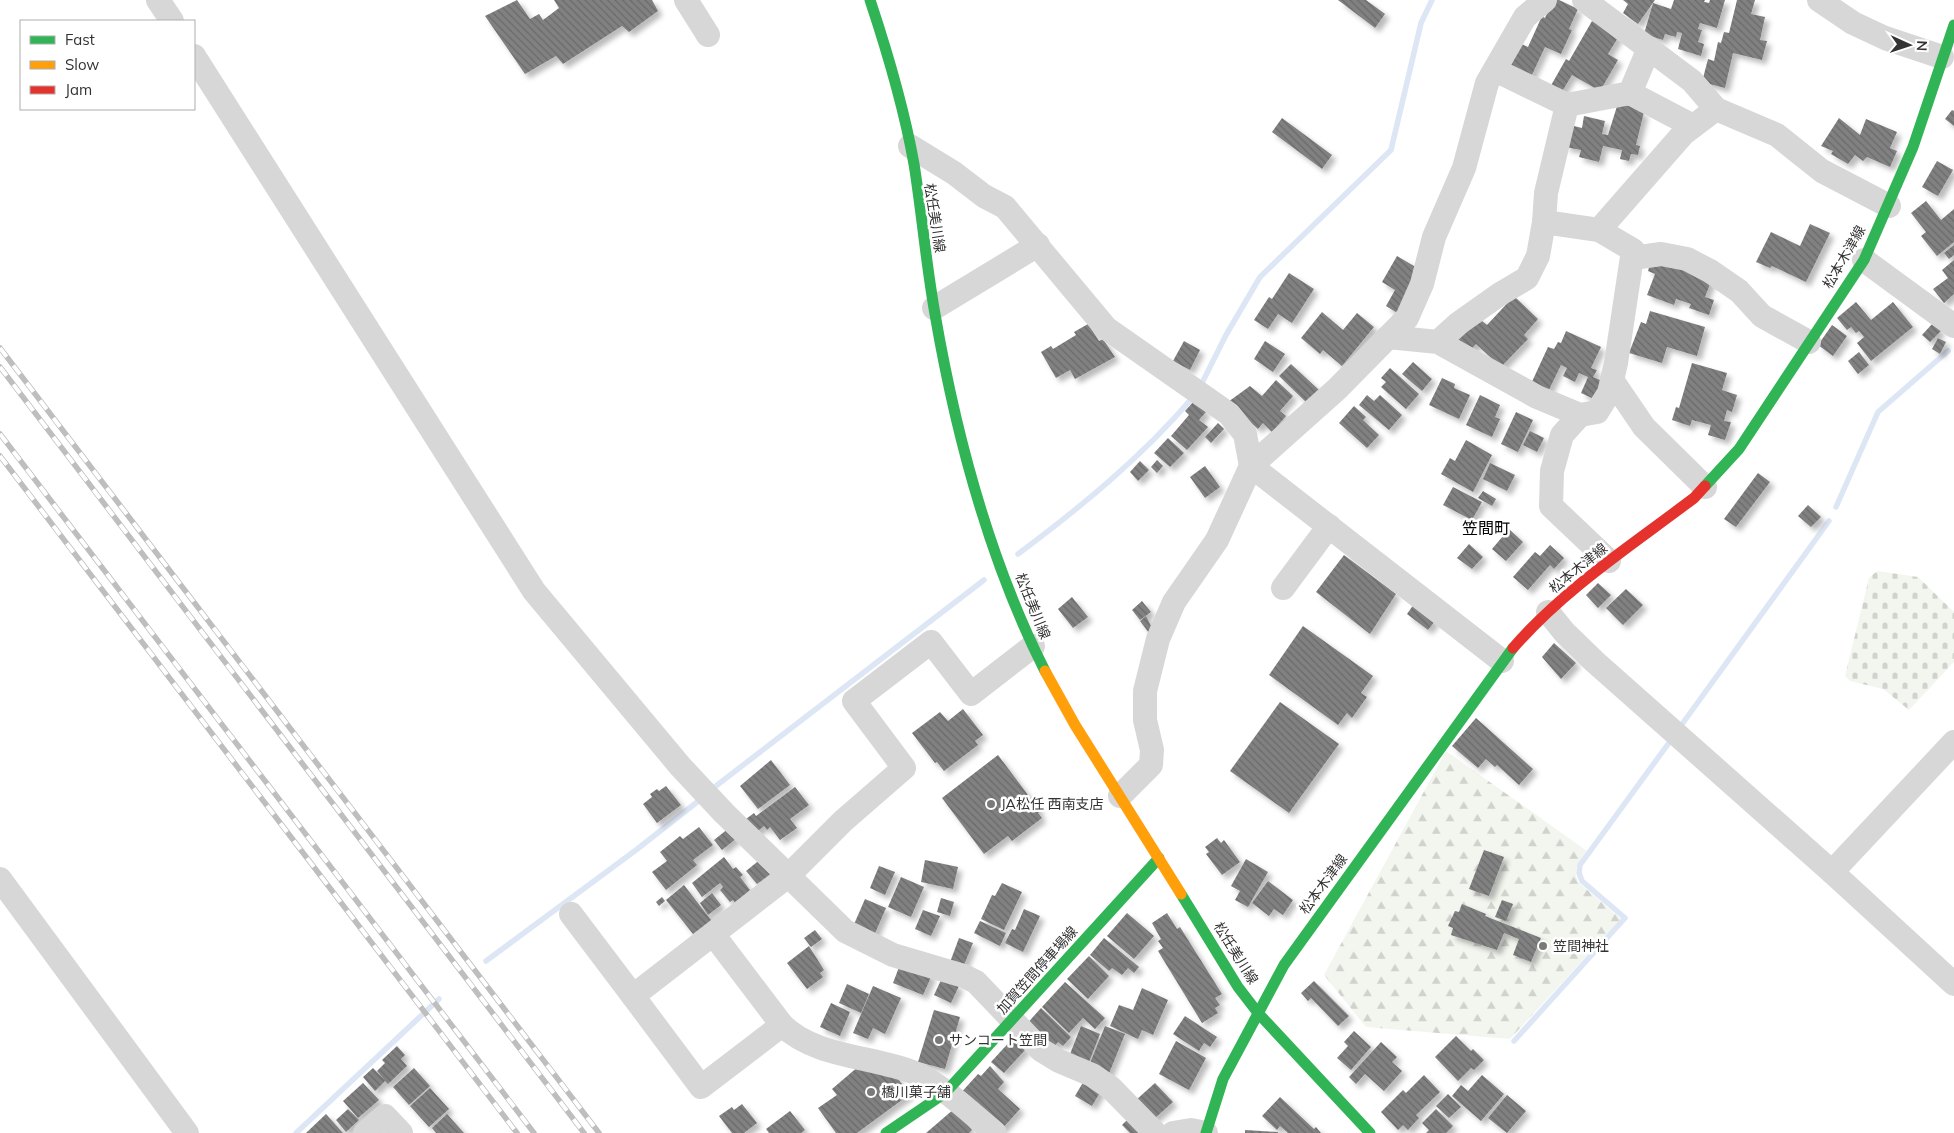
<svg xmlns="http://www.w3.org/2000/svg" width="1954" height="1133" font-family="Mulish,'Noto Sans JP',sans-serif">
	<defs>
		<pattern id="forest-firs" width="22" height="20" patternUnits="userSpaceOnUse" patternTransform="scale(1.25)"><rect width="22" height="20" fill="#f2f6ee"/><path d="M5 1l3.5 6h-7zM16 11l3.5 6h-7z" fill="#d0d3cd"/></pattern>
		<pattern id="cemetery-stones" width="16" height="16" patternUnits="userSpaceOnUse" patternTransform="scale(1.25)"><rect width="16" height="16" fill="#f2f6ee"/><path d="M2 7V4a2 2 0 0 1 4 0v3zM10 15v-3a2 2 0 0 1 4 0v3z" fill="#d0d3cd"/></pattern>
		<pattern id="building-back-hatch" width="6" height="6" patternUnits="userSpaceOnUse" patternTransform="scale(1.25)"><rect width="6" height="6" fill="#818181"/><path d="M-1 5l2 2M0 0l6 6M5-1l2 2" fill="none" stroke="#6a6a6a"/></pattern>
		<filter id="shadow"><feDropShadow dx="4.5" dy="4.5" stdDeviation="2.5" flood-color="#0004"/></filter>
	</defs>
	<rect width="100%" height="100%" fill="#fff"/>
	<path fill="url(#forest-firs)" d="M1446,751l141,100c-8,11 -15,18 -9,31l43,37 -111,120 -144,-12 -42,-52z"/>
	<polygon fill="url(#cemetery-stones)" points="1877,571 1918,577 1954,612 1954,662 1909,710 1883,689 1850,681 1845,676 1869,578"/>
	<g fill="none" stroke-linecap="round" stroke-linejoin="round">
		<g stroke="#dde6f4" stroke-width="5.5">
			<polyline points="1201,385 1226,335 1260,277 1391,150 1421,23 1432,0"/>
			<polyline points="1836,507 1878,412 1948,351"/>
			<path d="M1018,554c63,-47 124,-97 175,-157"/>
			<polyline points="1680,727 1829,521"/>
			<polyline points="712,789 984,580"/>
			<polyline points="486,961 636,850 701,799"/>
			<polyline points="1514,1041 1625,918 1582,881 1579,873 1580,865 1671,740"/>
			<polyline points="296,1133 439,999"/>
		</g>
	</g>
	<g fill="url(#building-back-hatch)" filter="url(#shadow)">
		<polygon points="517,0 530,19 539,14 543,20 559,8 554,0 652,0 658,11 629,32 622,26 563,64 556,56 525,74 485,16"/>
		<polygon points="1338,0 1366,0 1385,14 1375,28"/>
		<polygon points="1553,0 1559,0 1578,9 1569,29 1572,30 1561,54 1545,47 1530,79 1505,67 1517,42 1528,47 1542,16 1545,18"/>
		<polygon points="1623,0 1655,0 1638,24 1623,13 1628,4"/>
		<polygon points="1674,0 1705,0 1704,2 1709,3 1710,0 1725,0 1717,28 1700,23 1698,29 1702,30 1698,42 1704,44 1701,56 1678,49 1682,33 1677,32 1676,37 1665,34 1663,40 1644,34 1653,3 1671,9"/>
		<polygon points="1737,0 1755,0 1751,14 1765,17 1760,40 1767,41 1762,60 1733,53 1725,88 1702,82 1708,59 1714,61 1718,42 1721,43 1724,32 1729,33"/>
		<polygon points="1592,21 1619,36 1608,54 1618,60 1600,91 1572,75 1560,95 1549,89 1566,59 1569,61"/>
		<polygon points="1618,103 1638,108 1638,111 1644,112 1636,145 1640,146 1638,155 1631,154 1629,161 1620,159 1622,150 1603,146 1599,162 1579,157 1581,150 1565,147 1570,125 1582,128 1584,116 1605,121 1602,134 1608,135"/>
		<polygon points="1952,110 1954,111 1954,126 1945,119"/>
		<polygon points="1282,118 1332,155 1322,169 1272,132"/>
		<polygon points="1839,118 1860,135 1866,119 1897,132 1890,148 1897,151 1890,167 1867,157 1863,161 1855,155 1848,164 1831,154 1833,151 1821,146"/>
		<polygon points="1937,161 1953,170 1938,196 1922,187"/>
		<polygon points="1926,201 1941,220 1954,209 1954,242 1937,256 1921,236 1926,232 1911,213"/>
		<polygon points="1810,224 1830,233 1806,282 1772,266 1770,268 1756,262 1771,232 1800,246"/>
		<polygon points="1954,245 1954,255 1949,259 1944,253"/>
		<polygon points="1397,256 1419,269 1399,314 1386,306 1395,290 1382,282"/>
		<polygon points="1954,260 1954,294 1944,303 1933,289 1948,278 1942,270"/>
		<polygon points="1651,261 1665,262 1712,279 1705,297 1714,300 1709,315 1689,308 1691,304 1676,299 1674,305 1647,295 1655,274 1648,271"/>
		<polygon points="1289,273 1314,289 1292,323 1278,314 1268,329 1254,320 1269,297 1272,299"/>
		<polygon points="1514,296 1538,319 1524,335 1528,339 1501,367 1476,344 1467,354 1454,342 1477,317 1487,325"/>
		<polygon points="1856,302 1871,320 1893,302 1913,327 1871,361 1857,343 1864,337 1859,331 1856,333 1851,327 1847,330 1837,318"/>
		<polygon points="1650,311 1705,327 1697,356 1667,347 1662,363 1629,353 1641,322 1646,324"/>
		<polygon points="1322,312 1343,330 1357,313 1374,327 1342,366 1323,350 1320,354 1301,338"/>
		<polygon points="1933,323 1941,331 1930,342 1922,335"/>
		<polygon points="1088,324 1099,341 1103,339 1115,357 1075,379 1070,370 1056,378 1041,352 1051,346 1053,349 1076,335 1074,332"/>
		<polygon points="1832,325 1847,336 1833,356 1818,345"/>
		<polygon points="1566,331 1601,347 1591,368 1597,370 1593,377 1605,382 1596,400 1581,393 1588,377 1579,373 1575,382 1563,376 1567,368 1561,365 1547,394 1530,386 1548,347 1554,349 1558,342 1561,343"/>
		<polygon points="1938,338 1946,342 1940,354 1932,349"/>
		<polygon points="1184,341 1200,350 1190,370 1173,361"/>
		<polygon points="1265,341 1285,354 1273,372 1254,359"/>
		<polygon points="1859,352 1869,365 1858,374 1848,361"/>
		<polygon points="1413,362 1432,379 1422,391 1402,374"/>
		<polygon points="1692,363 1727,373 1722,390 1737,395 1732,412 1727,410 1724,421 1731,422 1725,440 1708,435 1711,425 1692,420 1690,426 1672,420 1676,407 1679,408"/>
		<polygon points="1291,364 1319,390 1307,403 1279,376"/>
		<polygon points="1390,368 1419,394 1406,409 1381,387 1386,382 1381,378"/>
		<polygon points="1442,378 1455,384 1454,388 1470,395 1459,419 1429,405"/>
		<polygon points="1276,380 1293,396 1280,411 1286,416 1272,432 1263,423 1258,429 1228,402 1250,386 1262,396"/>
		<polygon points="1367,395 1374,401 1380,395 1402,415 1389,430 1359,405"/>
		<polygon points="1480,395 1500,405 1495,417 1500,419 1492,437 1466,425"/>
		<polygon points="1194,401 1206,412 1199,420 1208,427 1187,450 1171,436 1189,415 1185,411"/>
		<polygon points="1354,406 1366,417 1363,420 1379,435 1367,448 1339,423"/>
		<polygon points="1516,412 1533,420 1518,452 1501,444"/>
		<polygon points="1218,423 1224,429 1211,443 1205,437"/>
		<polygon points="1530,431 1544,438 1537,452 1523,445"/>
		<polygon points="1168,438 1184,453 1170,467 1154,453"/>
		<polygon points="1466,440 1492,455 1473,492 1441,474 1450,458 1455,461"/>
		<polygon points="1157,460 1163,466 1157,473 1151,467"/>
		<polygon points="1140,461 1149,470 1138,481 1130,472"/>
		<polygon points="1490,463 1515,475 1507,491 1483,479"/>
		<polygon points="1205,466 1220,487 1205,498 1190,477"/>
		<polygon points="1758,473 1770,482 1736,527 1724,519"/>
		<polygon points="1453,487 1482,502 1472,520 1443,505"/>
		<polygon points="1483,491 1496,499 1492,506 1478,498"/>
		<polygon points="1808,505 1821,517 1811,527 1798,516"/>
		<polygon points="1509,529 1523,542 1506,561 1492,549"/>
		<polygon points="1469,544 1483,557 1472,569 1457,558"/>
		<polygon points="1550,545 1564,558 1554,569 1550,565 1528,590 1513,577 1535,552 1540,556"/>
		<polygon points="1344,555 1396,594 1370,634 1316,592"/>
		<polygon points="1598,583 1611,595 1598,608 1586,595"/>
		<polygon points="1626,589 1643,605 1623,625 1606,608"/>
		<polygon points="1072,597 1088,617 1073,628 1058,609"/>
		<polygon points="1142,601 1151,612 1140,620 1132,610"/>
		<polygon points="1414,604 1435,621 1428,630 1407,614"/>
		<polygon points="1146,616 1153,630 1149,633 1140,621"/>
		<polygon points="1303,626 1373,676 1361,693 1367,697 1352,718 1347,713 1338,725 1269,675"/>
		<polygon points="1554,643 1576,663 1561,679 1542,657"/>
		<polygon points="1280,702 1339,744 1289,813 1230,771"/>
		<polygon points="963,709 983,735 975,741 978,745 944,771 937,762 935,763 912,733 940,712 948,721"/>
		<polygon points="1476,718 1533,769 1519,785 1497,765 1495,767 1486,759 1478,768 1452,746"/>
		<polygon points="998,755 1040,811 1038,813 1042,818 1012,841 1008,836 984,854 942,798"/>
		<polygon points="771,760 790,785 758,809 740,786"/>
		<polygon points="666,786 681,805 657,823 643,804 652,797 650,794 657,789 659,791"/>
		<polygon points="795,787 809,805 790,819 797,828 780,840 770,827 767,830 764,826 752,836 742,822 754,813 756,816"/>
		<polygon points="699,827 713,845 693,860 697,865 666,890 652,872 667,861 660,852 680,836 683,839"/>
		<polygon points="729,828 737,838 722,850 714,840"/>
		<polygon points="1217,838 1221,843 1224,840 1240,862 1222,875 1206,854 1209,852 1205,847"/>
		<polygon points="1484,850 1504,857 1489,896 1469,889"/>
		<polygon points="724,857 733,869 736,867 743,875 740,877 750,890 735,903 733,900 730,902 720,890 723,887 720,883 702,897 692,883"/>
		<polygon points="762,858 773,872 757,884 746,871"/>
		<polygon points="1246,859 1268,872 1248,907 1235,900 1240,891 1231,886"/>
		<polygon points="925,860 958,867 953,889 921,882"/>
		<polygon points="879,866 895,872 885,895 870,888"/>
		<polygon points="901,877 924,887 911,917 888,907"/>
		<polygon points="1268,881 1293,900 1283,915 1274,909 1269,916 1252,903"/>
		<polygon points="1002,883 1022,892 1004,930 981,919 992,895 995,896"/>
		<polygon points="684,885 711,920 693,934 666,900"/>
		<polygon points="712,893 721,905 708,915 700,903"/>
		<polygon points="662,897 665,901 659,906 656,902"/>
		<polygon points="941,898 954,902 950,916 937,912"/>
		<polygon points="865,899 886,908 873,938 852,929"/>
		<polygon points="1502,900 1513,904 1506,921 1495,917"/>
		<polygon points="1462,904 1486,914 1485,916 1541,938 1531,962 1513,955 1519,939 1504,933 1497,950 1451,935 1453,928 1448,926 1455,911 1459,912"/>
		<polygon points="1024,909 1040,916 1023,952 1005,943 1012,929 1015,930"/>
		<polygon points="923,910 940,916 931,936 915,929"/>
		<polygon points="1127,913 1154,936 1134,959 1107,936"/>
		<polygon points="1167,913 1177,929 1180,927 1222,994 1215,998 1220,1005 1215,1008 1218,1013 1202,1023 1158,951 1163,948 1158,941 1161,939 1152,923"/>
		<polygon points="980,921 1006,933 1000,946 974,933"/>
		<polygon points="815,930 822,939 811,947 804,938"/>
		<polygon points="959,938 973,943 962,970 949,965"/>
		<polygon points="1104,938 1139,967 1134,973 1128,968 1122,975 1112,968 1109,971 1090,955"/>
		<polygon points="809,946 824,970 820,973 823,977 807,989 787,963"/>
		<polygon points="1089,956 1109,976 1088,999 1067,979"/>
		<polygon points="901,962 932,975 923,995 893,983"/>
		<polygon points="942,978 959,986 951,1003 934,995"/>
		<polygon points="1314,981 1349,1016 1338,1026 1311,998 1308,1001 1301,993"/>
		<polygon points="1065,982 1105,1018 1095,1029 1083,1018 1069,1033 1042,1007"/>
		<polygon points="847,984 869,994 861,1013 839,1003"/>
		<polygon points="873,986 901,998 885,1034 873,1028 868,1039 853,1033"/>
		<polygon points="1142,988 1168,1000 1153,1035 1142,1030 1138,1039 1110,1026 1119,1005 1133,1010"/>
		<polygon points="831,1003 850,1012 840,1036 820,1027"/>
		<polygon points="1041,1008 1071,1037 1063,1046 1058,1042 1054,1047 1024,1027"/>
		<polygon points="934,1010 960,1017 945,1069 918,1062"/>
		<polygon points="1185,1016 1217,1037 1210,1047 1204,1043 1199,1051 1173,1034"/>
		<polygon points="1081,1026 1100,1034 1089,1062 1070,1054"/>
		<polygon points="1105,1026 1125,1034 1108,1076 1088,1068"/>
		<polygon points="1354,1031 1371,1047 1351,1070 1337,1058 1348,1046 1344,1042"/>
		<polygon points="1456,1036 1471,1051 1473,1049 1484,1060 1474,1070 1471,1068 1458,1081 1435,1057"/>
		<polygon points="1014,1037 1026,1049 1004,1073 991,1062"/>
		<polygon points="1176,1041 1206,1058 1189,1090 1159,1074"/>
		<polygon points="1381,1042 1397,1057 1392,1062 1402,1071 1384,1091 1365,1074 1356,1084 1349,1077"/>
		<polygon points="397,1046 405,1055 401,1059 407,1066 388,1084 385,1081 375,1091 363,1077 373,1068 384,1079 377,1071 385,1063 382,1060"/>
		<polygon points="866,1060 891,1070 910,1094 857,1133 836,1133 818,1108 837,1095 832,1089"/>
		<polygon points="990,1066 1004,1082 998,1089 1020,1109 1001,1130 959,1095 978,1074 981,1076"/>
		<polygon points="414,1068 430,1086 409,1105 393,1087"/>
		<polygon points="1424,1075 1440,1092 1416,1115 1419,1118 1408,1130 1403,1125 1398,1130 1381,1112 1403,1090 1406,1093"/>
		<polygon points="1482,1075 1504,1094 1481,1121 1452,1096 1461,1085 1468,1091"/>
		<polygon points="1085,1079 1102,1089 1092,1106 1075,1096"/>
		<polygon points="363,1083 379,1100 358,1118 343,1101"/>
		<polygon points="1155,1083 1173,1102 1154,1119 1136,1100"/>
		<polygon points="430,1088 449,1109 429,1127 410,1106"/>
		<polygon points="1448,1094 1461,1107 1449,1118 1436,1106"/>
		<polygon points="1507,1095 1526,1111 1507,1133 1488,1118"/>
		<polygon points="1280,1097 1314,1129 1316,1127 1321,1133 1288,1133 1280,1126 1277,1130 1262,1116"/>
		<polygon points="742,1104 757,1123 744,1133 732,1133 719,1116 732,1107 734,1110"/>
		<polygon points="348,1109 359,1120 346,1132 336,1120"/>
		<polygon points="954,1109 972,1130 969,1133 926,1133"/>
		<polygon points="1436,1109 1453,1126 1446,1133 1426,1133 1429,1130 1422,1123"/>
		<polygon points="790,1111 805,1130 801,1133 769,1133 766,1129"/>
		<polygon points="326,1114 343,1133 306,1133"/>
		<polygon points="447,1114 464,1133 436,1133 432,1128"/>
		<polygon points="1130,1117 1146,1133 1130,1133 1122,1125"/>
		<polygon points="1245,1130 1278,1132 1278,1133 1245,1133"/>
	</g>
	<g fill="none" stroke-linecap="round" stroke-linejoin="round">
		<g stroke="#d7d7d7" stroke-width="24">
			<polyline points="158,0 172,21"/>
			<polyline points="686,0 708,35"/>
			<polyline points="1584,0 1692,81 1716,109 1777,135 1822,171 1889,206"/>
			<polyline points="1819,0 1853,23 1885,38 1942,57"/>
			<polyline points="194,56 534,591 680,766 724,813 845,931 893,955 964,976 976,982 1041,1050 1059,1061 1092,1075 1111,1088 1155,1133"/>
			<polyline points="1495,70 1567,105 1546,193 1544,222"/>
			<polyline points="1630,93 1693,126"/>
			<polyline points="1567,105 1630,93 1649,48"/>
			<polyline points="910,146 954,173 984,196 1005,207 1106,328 1229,414 1245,434 1251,466 1502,661"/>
			<polyline points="1599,230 1683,134 1716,109"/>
			<polyline points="1633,258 1661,254 1687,259 1710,271 1739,291 1762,316 1809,342"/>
			<polyline points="1864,260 1954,326"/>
			<polyline points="934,308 1038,245"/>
			<polyline points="1388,337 1438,342 1537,397 1580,415 1597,412 1609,393 1616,363 1633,250 1599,230 1544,222 1538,256 1527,278 1500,294 1459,323 1438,342"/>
			<polyline points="1612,380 1644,427 1705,487"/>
			<polyline points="1580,415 1562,435 1552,471 1551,506 1609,561"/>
			<polyline points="1283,588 1329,526"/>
			<polyline points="1548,612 1565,633 1595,662 1832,872 1954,984"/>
			<polyline points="1120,796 1151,765 1152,750 1145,720 1145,691 1158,639 1174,602 1217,540 1251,466 1337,389 1407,318 1422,284 1434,237 1464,168 1487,83 1525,17 1545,0"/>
			<polyline points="1832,872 1954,742"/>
			<polyline points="0,879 187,1133"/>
			<polyline points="571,914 633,996 788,876 843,821 904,768 854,701 931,642 971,694 1033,646"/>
			<polyline points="633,996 701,1087 782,1025 713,934"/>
			<path d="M782,1025c34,33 91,31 133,48 25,10 58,42 80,60"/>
			<polyline points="365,1133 385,1116 401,1133"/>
			<polyline points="1173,1133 1191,1130 1206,1133"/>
		</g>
		<g stroke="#30b455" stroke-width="11">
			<path d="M870,0c18,54 34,108 44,164 8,50 12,100 21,150 21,122 54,246 110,357"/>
			<polyline points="1705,486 1739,449 1864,260 1913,147 1954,25"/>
			<polyline points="1181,894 1238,987 1258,1013 1370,1133"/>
			<polyline points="886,1133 945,1093 1159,858"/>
			<polyline points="1206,1133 1223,1079 1284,965 1513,648"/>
		</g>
		<polyline stroke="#ff9f0a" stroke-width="11" points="1045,671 1075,725 1181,894"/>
		<path stroke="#e5322d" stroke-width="11" d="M1513,648c51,-59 119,-103 181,-150l11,-12"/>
		<defs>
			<g id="rail">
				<polyline points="0,348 599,1133"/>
				<polyline points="0,367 584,1133"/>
				<polyline points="0,434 534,1133"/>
				<polyline points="0,456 517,1133"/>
			</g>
		</defs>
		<use href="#rail" stroke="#bebebe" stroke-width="5.5"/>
		<use href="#rail" stroke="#fff" stroke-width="4" stroke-dasharray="11" stroke-linecap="butt"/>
	</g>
	<g fill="#7a7a7a" stroke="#fff" stroke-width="2">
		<circle cx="991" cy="804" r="5"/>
		<circle cx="1543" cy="946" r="5"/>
		<circle cx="939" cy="1040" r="5"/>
		<circle cx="871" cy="1092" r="5"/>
	</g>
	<g text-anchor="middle" stroke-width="5" stroke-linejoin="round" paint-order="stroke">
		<g font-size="14" fill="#333" stroke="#fff">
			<text transform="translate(935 218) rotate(81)" y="5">松任美川線</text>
			<text transform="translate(1844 257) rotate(-60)" y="5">松本木津線</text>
			<text transform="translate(1578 568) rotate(-39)" y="5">松本木津線</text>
			<text transform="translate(1033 606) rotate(68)" y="5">松任美川線</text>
			<text transform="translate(1323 884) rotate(-54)" y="5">松本木津線</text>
			<text transform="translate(1236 953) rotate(58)" y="5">松任美川線</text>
			<text transform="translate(1037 970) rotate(-48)" y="5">加賀笠間停車場線</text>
		</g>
		<g font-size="14" fill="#333" stroke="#fff" text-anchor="start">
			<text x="1001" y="809">JA松任 西南支店</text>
			<text x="1553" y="951">笠間神社</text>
			<text x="949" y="1045">サンコート笠間</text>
			<text x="881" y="1097">橋川菓子舗</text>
		</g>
		<g font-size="16" fill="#000" stroke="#fff">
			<text x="1486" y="534">笠間町</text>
		</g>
	</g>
	<rect x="20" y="20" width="175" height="90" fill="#ffffff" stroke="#adadad"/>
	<rect x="30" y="36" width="25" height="8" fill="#30b455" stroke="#adadad"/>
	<text x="65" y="45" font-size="15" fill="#333333">Fast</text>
	<rect x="30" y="61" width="25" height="8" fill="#ff9f0a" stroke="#adadad"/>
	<text x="65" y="70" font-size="15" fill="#333333">Slow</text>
	<rect x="30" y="86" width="25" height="8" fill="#e5322d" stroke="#adadad"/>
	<text x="65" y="95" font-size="15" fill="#333333">Jam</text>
	<g transform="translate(1909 45) rotate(93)" stroke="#ffffff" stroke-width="4" paint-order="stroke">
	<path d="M0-4L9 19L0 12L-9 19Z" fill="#333333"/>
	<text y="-8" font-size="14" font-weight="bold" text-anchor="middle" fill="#333333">N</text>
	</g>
</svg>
